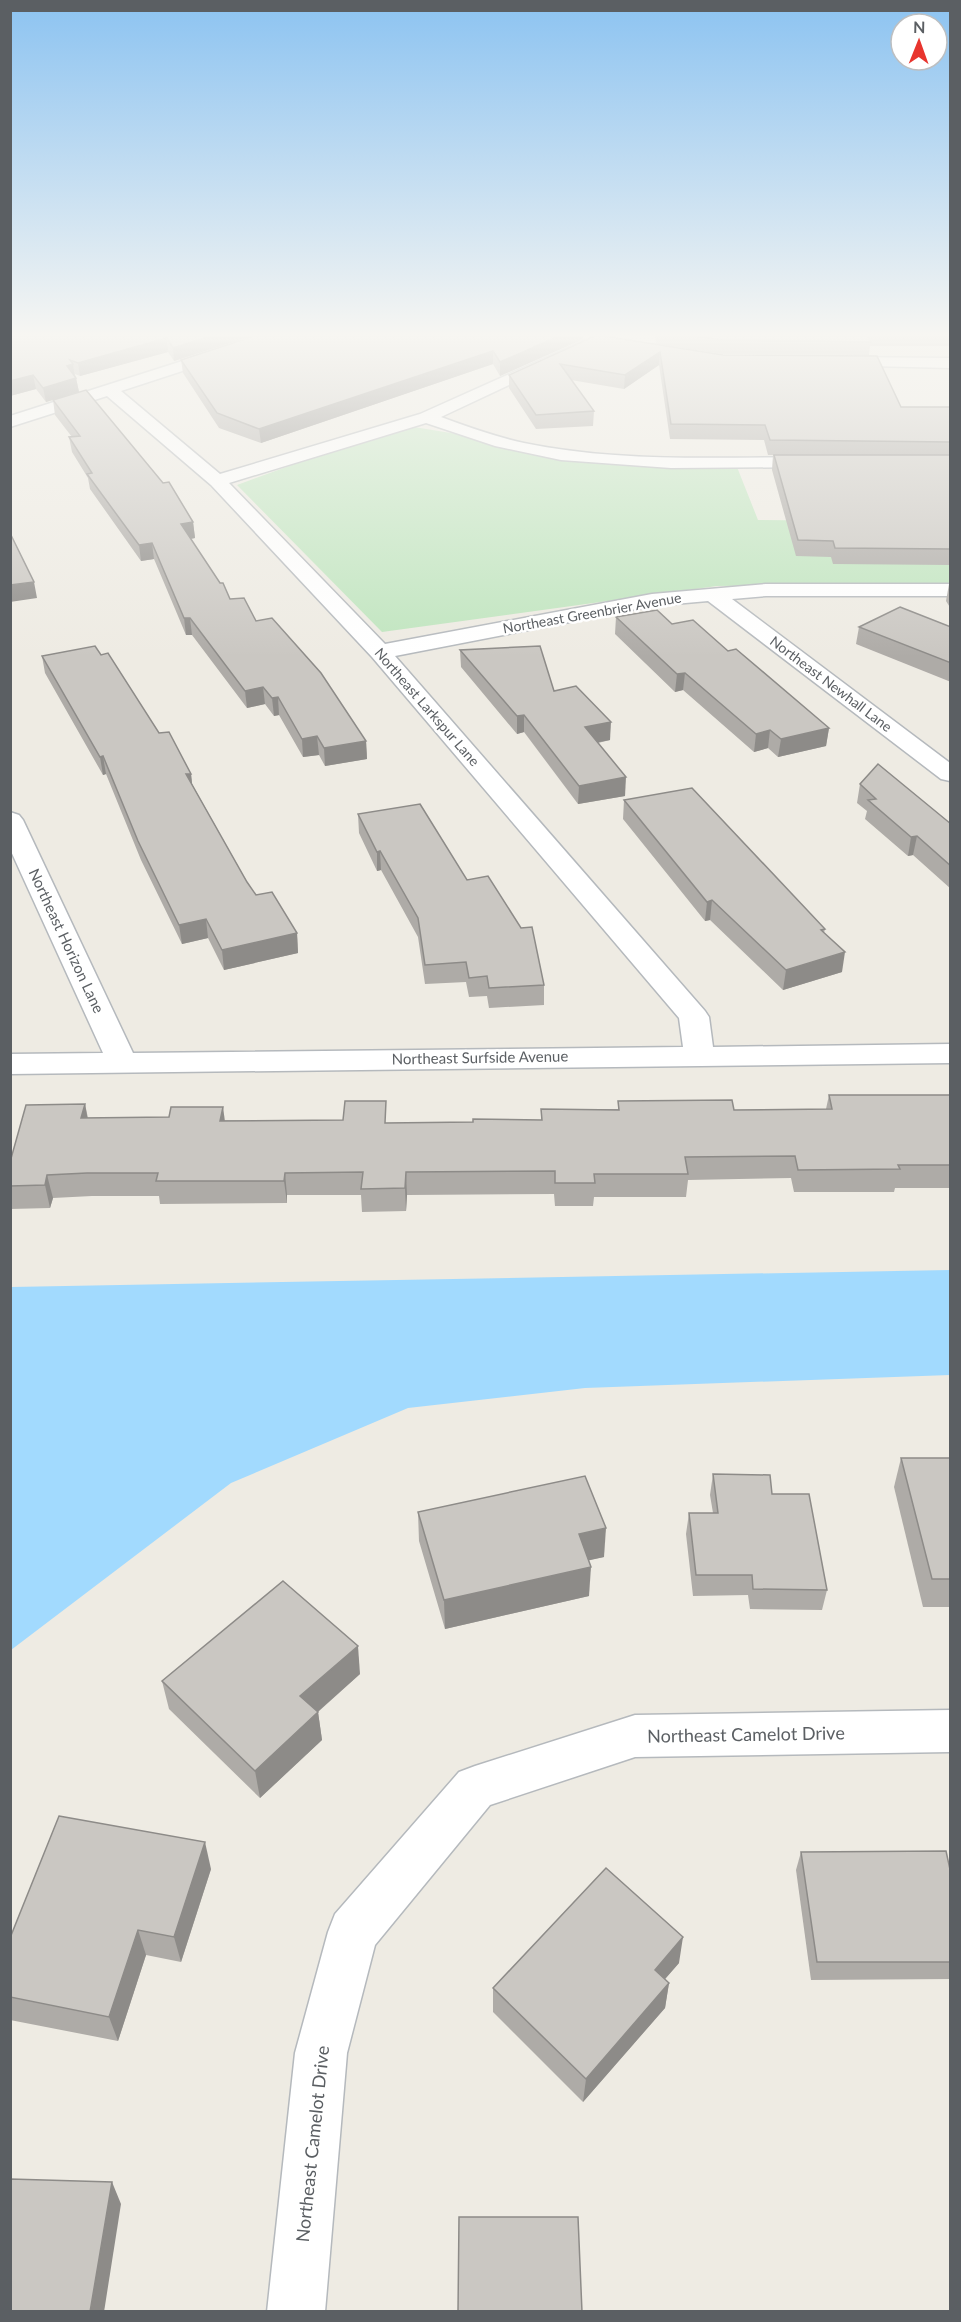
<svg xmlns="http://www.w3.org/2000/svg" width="961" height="2322" font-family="Lato,sans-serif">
	<rect width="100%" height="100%" fill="#eeebe3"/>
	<polygon fill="#c0e5bf" points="414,427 463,435 537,456 737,467 758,520 950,522 950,584 717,586 382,632 237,485 311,458"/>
	<polygon fill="#a2dafe" points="950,1270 950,1375 585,1388 408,1408 231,1483 11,1650 11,1287"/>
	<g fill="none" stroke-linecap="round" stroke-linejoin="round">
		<defs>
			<g id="minor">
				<path d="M273,332h22l-2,3 -172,56 99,83 200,-60 183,-82h19l-181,85c27,10 55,20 83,26 96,20 197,14 294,14l9,5 -9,5 -147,1 -110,-8 -66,-14 -69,-23 -197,60 156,161 267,-50 114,-10h184v12h-184l-34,3 218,164v18l-9,-2 -233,-178 -56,5 -257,50 310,355 4,6 4,30 237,-3v19l-940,11v-20l93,-1 -93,-204v-37l9,3 4,5 110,233 550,-6 -4,-29 -307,-361 -161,-172 -104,-89 -97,31v-11z"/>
				<polygon points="837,357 950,358 950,368 831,365 829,362 831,359"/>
				<polygon points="950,1710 950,1752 635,1757 490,1805 375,1945 347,2053 325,2312 267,2312 295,2053 328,1932 335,1914 459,1772 475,1766 635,1715"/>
			</g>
		</defs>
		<use href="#minor" stroke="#b5b9bd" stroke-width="3"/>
		<use href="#minor" fill="#fff" fill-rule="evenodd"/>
	</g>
	<g fill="#aeaba7">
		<polygon points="10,332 265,332 174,361 168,352 80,376 75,374 76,378 79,392 46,402 36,389 10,396"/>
		<polygon points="267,332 583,332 583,339 500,376 493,364 261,443 219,428 183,373 181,360"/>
		<polygon points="655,332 951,332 951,346 870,346 869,355 722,354 663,345 901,407 951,407 951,565 833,564 831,557 796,556 772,470 773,455 768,455 764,440 670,439 659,365 624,389 571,380 594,411 593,426 536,429 509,388 509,375 656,344"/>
		<polygon points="53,400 193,522 195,538 191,539 230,599 256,621 366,741 367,759 325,766 319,755 303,757 279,715 274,716 265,704 247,708 192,635 186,635 154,559 141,561 90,489 88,478 72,452 69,437 72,437 55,415"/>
		<polygon points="949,584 951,584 951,609 946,601"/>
		<polygon points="616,617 672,624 728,651 829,728 826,746 778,757 768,748 754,752 683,690 675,692 615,634"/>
		<polygon points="859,627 951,627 951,682 856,644"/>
		<polygon points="460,650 554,691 610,740 598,743 625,796 578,804 524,732 517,734 461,667"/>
		<polygon points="101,655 159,733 191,774 192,784 247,882 256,895 297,933 298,953 224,970 208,938 182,944 141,860 106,774 103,775 45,673 42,656"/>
		<polygon points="860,784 951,824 951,889 913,855 908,856 865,819 867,811 857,803"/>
		<polygon points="624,800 825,929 824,933 842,972 783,990 710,920 705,921 623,819"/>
		<polygon points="358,814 467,880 544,985 544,1005 489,1008 487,996 469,997 466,982 425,984 418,937 381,870 377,871 359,833"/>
		<polygon points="829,1095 951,1095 951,1188 895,1188 894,1192 794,1192 791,1178 688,1180 686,1197 594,1197 593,1206 555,1206 554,1194 407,1195 406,1211 362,1212 361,1195 287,1195 287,1203 160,1204 159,1196 92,1196 53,1198 50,1208 10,1209 10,1162 85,1104 88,1118 387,1123 473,1122 541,1120 541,1109 618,1109 618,1101 734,1110 826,1109"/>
		<polygon points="901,1458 951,1458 951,1607 923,1607 894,1487"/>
		<polygon points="713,1474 772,1494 827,1590 822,1610 750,1609 748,1595 693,1596 686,1534 689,1513 713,1513 710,1495"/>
		<polygon points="418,1512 604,1557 589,1560 589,1596 445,1629 419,1541"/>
		<polygon points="360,1674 318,1712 322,1740 260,1798 169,1709 162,1681"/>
		<polygon points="801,1852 951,1874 951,1979 811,1980 796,1870"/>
		<polygon points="211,1869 181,1962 146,1955 118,2041 10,2020 10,1938"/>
		<polygon points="679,1963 665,1979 669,1983 665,2008 583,2102 493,2012 493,1988"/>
	</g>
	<g fill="#8d8b88">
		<polygon points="223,332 265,332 174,361 173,348"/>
		<polygon points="568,332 583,332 583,339 500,376 500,362"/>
		<polygon points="167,338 168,352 80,376 78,363"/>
		<polygon points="493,351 493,364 261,443 259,429"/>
		<polygon points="660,352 659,365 624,389 625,375"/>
		<polygon points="73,364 75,378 67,366"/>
		<polygon points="33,375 36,389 10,396 10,381"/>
		<polygon points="76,378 79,392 46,402 43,388"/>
		<polygon points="193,522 195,538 183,540 181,524"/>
		<polygon points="152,543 154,559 141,561 139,545"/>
		<polygon points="34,582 37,598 10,602 10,585"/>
		<polygon points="184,618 190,618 192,635 186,635"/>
		<polygon points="685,673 683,690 675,692 677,674"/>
		<polygon points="263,687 265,704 247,708 245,691"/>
		<polygon points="278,697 279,715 274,716 272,698"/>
		<polygon points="524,715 524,732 517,734 517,716"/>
		<polygon points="611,722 610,740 584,745 585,727"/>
		<polygon points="829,728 826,746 778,757 781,739"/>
		<polygon points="770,730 768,748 754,752 756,734"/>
		<polygon points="317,736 319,755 303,757 302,739"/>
		<polygon points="366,741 367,759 325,766 324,748"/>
		<polygon points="103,756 106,774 103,775 100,757"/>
		<polygon points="186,774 191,774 193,792"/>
		<polygon points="626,777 625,796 578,804 579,786"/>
		<polygon points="917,836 913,855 908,856 911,837"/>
		<polygon points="380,851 381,870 377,871 377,852"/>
		<polygon points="712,900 710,920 705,921 707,902"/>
		<polygon points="206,919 208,938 182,944 179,925"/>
		<polygon points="297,933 298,953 224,970 222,950"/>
		<polygon points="845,952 842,972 783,990 786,970"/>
		<polygon points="85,1104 89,1127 81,1118"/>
		<polygon points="223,1107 226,1129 220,1121"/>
		<polygon points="406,1172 407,1195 406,1211 405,1188"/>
		<polygon points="285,1173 287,1195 287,1203 284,1181"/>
		<polygon points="47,1175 53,1198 50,1208 45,1185"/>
		<polygon points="606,1528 604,1557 577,1563 579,1534"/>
		<polygon points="591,1567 589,1596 445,1629 444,1600"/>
		<polygon points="358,1646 360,1674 304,1724 300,1696"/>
		<polygon points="318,1712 322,1740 260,1798 255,1771"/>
		<polygon points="205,1842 211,1869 181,1962 174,1937"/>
		<polygon points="138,1930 146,1955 118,2041 109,2017"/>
		<polygon points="683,1937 679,1963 651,1995 655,1970"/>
		<polygon points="669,1983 665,2008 583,2102 586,2079"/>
		<polygon points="112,2182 121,2204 104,2312 90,2312"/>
	</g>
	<g fill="#cac7c2" stroke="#8d8b88" stroke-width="1.5">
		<polygon points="10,332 223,332 173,348 167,338 78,363 70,360 73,364 67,366 76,378 43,388 33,375 10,381"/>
		<polygon points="267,332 568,332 500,362 493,351 259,429 217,413 181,360"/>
		<polygon points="665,332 951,332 951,333 866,333 871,342 723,340"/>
		<polygon points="597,335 723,355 877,356 901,407 951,407 951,442 770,440 765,425 671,424 660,352 625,375 560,364 594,411 536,415 509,375"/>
		<polygon points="86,390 163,483 169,482 193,522 181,524 220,583 223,583 230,599 244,598 256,621 272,618 321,673 366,741 324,748 317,736 302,739 278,697 272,698 263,687 245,691 190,618 184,618 152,543 139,545 87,474 92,473 69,437 80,436 53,400"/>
		<polygon points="774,455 951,455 951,549 835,548 833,541 798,540"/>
		<polygon points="10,533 34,582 10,585"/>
		<polygon points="900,607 951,627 951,663 859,627"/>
		<polygon points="657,610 672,624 693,620 728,651 736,649 829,728 781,739 770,730 756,734 685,673 677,674 616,617"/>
		<polygon points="95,646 101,655 108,653 159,733 169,732 191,774 186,774 247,882 256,895 272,892 297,933 222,950 206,919 179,925 138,841 103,756 100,757 42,656"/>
		<polygon points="540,646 554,691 576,686 611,722 585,727 626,777 579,786 524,715 517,716 460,650"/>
		<polygon points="878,764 951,824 951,866 917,836 911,837 868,800 876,799 860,784"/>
		<polygon points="692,788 825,929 821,930 845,952 786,970 712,900 707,902 624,800"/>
		<polygon points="420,804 467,880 488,876 521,928 532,927 544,985 489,988 487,976 469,978 466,962 425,965 418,918 380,851 377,852 358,814"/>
		<polygon points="829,1095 951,1095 951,1165 898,1165 900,1169 798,1170 795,1156 685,1157 688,1174 594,1174 595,1183 555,1183 555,1171 406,1172 405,1188 361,1189 363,1172 285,1173 284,1181 156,1181 158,1173 87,1173 47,1175 45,1185 10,1186 10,1162 26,1105 85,1104 81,1118 169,1117 171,1107 223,1107 220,1121 343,1120 345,1101 386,1101 385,1123 473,1122 473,1119 542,1120 541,1109 619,1110 618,1101 732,1100 734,1110 832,1109"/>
		<polygon points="901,1458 951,1458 951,1579 932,1579"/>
		<polygon points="713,1474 770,1475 772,1494 809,1494 827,1590 753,1589 752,1575 696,1575 689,1513 718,1513"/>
		<polygon points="585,1476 606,1528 579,1534 591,1567 444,1600 418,1512"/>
		<polygon points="283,1581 358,1646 300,1696 318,1712 255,1771 162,1681"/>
		<polygon points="59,1816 205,1842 174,1937 138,1930 109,2017 10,1997 10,1938"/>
		<polygon points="946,1851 951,1874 951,1962 817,1962 801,1852"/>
		<polygon points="606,1868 683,1937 655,1970 669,1983 586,2079 493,1988"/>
		<polygon points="10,2179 112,2182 90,2312 10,2312"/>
		<polygon points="459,2217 578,2217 582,2312 458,2312"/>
	</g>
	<linearGradient id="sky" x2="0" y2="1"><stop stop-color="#8cc3f1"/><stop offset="0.51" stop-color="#f7f6f2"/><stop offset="1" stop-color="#f7f6f2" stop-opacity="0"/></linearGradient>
	<rect width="961" height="657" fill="url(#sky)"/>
	<g text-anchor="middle" stroke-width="5" stroke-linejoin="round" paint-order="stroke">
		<g font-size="14" fill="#5b5f63" stroke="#fff">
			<text transform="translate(592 613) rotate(-10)" y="5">Northeast Greenbrier Avenue</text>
			<text transform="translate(831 684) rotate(37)" y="5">Northeast Newhall Lane</text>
			<text transform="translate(427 707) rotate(49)" y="5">Northeast Larkspur Lane</text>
		</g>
		<g font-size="15" fill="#5b5f63" stroke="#fff">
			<text transform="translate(66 941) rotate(65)" y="5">Northeast Horizon Lane</text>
			<text transform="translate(480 1058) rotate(-1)" y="5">Northeast Surfside Avenue</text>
		</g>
		<g font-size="18" fill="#5b5f63" stroke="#fff">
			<text transform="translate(746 1735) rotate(-1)" y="6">Northeast Camelot Drive</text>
			<text transform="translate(313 2144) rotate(-84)" y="6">Northeast Camelot Drive</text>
		</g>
	</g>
	<rect width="961" height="2322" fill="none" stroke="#5b5f63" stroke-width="24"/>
	<g transform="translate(919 42) rotate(1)"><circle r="28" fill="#ffffff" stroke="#bdbfc1" stroke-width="1.5"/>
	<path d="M0-4.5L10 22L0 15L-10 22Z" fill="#e8352e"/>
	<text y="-9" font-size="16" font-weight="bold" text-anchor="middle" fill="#5b5f63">N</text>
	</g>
</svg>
